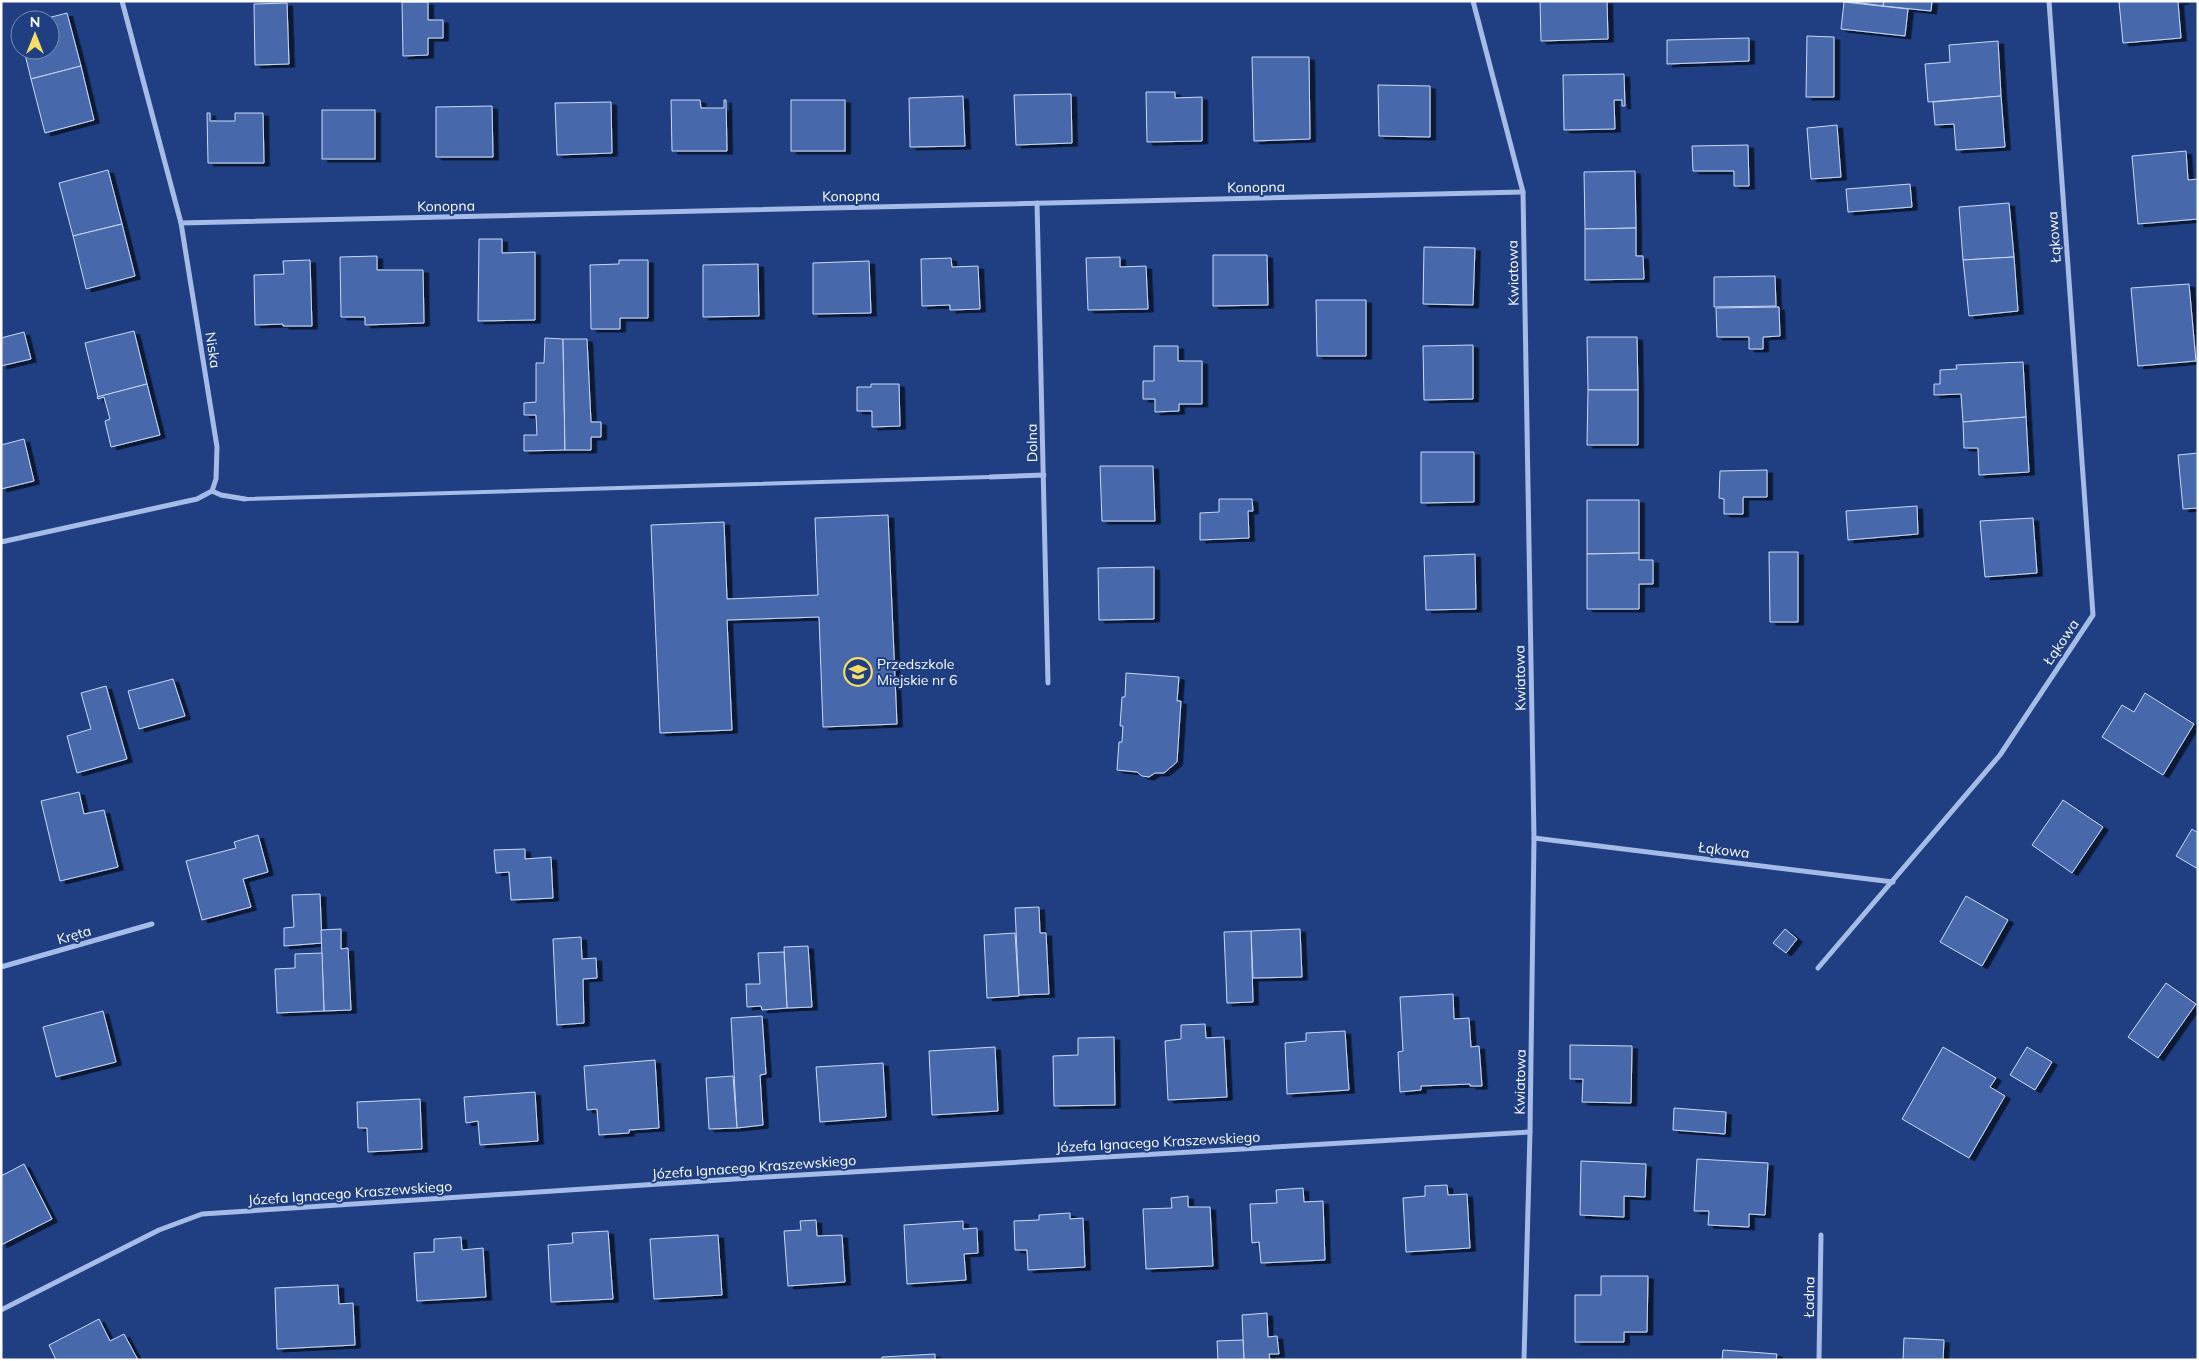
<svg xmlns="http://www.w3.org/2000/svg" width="2199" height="1361" font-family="Mulish,sans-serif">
	<defs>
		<filter id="shadow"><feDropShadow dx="5.5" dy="3" stdDeviation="0" flood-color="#0009"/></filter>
	</defs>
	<rect width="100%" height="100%" fill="#1f3f82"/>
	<g fill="#4769ab" stroke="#c9d9f7" filter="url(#shadow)">
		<polygon points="1540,1 1607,1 1608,39 1541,41"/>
		<polygon points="1846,1 1884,1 1883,6"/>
		<polygon points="1884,1 1932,1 1931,11 1883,6"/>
		<polygon points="2125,1 2183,1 2178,2 2181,38 2123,43 2119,2"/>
		<polygon points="402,2 428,2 428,20 443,20 443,38 428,38 428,55 403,56"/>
		<polygon points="1844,2 1908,9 1905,36 1841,29"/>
		<polygon points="287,3 289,64 255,65 254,4"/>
		<polygon points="67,13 81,66 31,79 24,50 50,50 50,20 40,20"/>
		<polygon points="1807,36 1834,37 1834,97 1806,97"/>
		<polygon points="1749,38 1749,61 1667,64 1667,40"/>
		<polygon points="1998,41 2001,96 1928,102 1925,64 1950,62 1949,45"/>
		<polygon points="1252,57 1309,57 1310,139 1254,141"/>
		<polygon points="81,66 94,120 45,133 31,79"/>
		<polygon points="1624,74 1625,106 1622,106 1622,100 1614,100 1615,129 1564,130 1563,75"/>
		<polygon points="1378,85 1430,86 1430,137 1379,136"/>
		<polygon points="1146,92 1175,92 1175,98 1202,97 1202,141 1147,142"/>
		<polygon points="1071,94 1072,143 1016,145 1014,95"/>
		<polygon points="963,96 965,146 910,147 909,98"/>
		<polygon points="2001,96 2005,147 1956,150 1954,124 1935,125 1933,102"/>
		<polygon points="671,100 700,100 701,108 724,108 724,100 726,100 727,151 672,151"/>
		<rect x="791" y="100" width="54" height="51"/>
		<polygon points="611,102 612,153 557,155 555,103"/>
		<polygon points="492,106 493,157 436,157 436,107"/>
		<rect x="322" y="110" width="53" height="49"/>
		<polygon points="207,113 210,113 210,121 235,121 235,113 263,113 264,163 208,163"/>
		<polygon points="1837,125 1841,177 1811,179 1807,128"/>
		<polygon points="1748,145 1749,186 1734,186 1734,171 1693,171 1692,146"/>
		<polygon points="2186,151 2188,180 2198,179 2198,219 2138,224 2132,156"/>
		<polygon points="108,170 122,224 73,236 59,183"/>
		<polygon points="1635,171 1636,228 1585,229 1584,172"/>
		<polygon points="1910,184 1912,207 1848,212 1846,189"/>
		<polygon points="2009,203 2014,257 1963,260 1959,207"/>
		<polygon points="122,224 135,276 86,289 73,236"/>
		<polygon points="1636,228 1636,256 1643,256 1644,279 1585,280 1585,229"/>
		<polygon points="479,239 502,239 502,253 535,252 535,320 478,321"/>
		<polygon points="1424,247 1475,248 1473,305 1423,304"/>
		<polygon points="1213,255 1267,255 1268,305 1213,306"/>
		<polygon points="377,256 377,270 423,270 424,323 365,325 365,317 341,317 340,257"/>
		<polygon points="1120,257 1120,267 1146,266 1148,309 1088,310 1086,258"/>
		<polygon points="2014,257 2018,311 1969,316 1963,260"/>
		<polygon points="951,258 952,267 978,266 980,309 950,310 950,305 922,306 921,259"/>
		<polygon points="310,260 312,326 283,326 283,324 255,325 254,275 284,274 283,261"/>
		<polygon points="619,260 648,260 648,318 620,318 620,329 591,329 590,265 619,264"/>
		<polygon points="869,261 871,313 813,314 813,263"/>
		<polygon points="758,264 759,316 703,317 703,265"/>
		<polygon points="1775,276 1776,306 1714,307 1714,277"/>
		<polygon points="2189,284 2196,361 2138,366 2131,288"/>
		<polygon points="1316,300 1366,300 1366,356 1317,356"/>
		<polygon points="1779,307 1780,336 1763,337 1763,349 1749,349 1749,337 1717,337 1716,308"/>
		<polygon points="134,331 147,384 98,397 85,343"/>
		<polygon points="24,332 31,359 1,366 1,338"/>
		<polygon points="1587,337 1637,337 1638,390 1588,390"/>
		<polygon points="545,338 563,339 565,450 524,451 524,435 537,435 536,415 524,415 524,403 536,402 536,363 544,363"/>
		<polygon points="563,339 587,339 591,422 601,422 601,437 591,437 591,450 565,450"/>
		<polygon points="1473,345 1473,399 1424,400 1423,346"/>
		<polygon points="1154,346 1178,346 1178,361 1202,361 1202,404 1179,404 1179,411 1155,412 1155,399 1143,399 1143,381 1154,381"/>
		<polygon points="2023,362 2026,417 1963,422 1961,394 1934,395 1934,384 1940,384 1940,370 1957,369 1956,365"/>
		<polygon points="147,384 160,435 111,447 105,421 110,419 104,397 98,399 97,397"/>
		<polygon points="871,384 899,384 900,426 872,427 872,411 857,411 857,387 871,387"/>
		<polygon points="1588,390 1638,390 1638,445 1587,445"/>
		<polygon points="2026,417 2029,472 1979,475 1978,448 1964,448 1963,422"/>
		<polygon points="24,439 34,481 1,489 1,445"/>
		<polygon points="1421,452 1474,452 1474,502 1421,503"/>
		<polygon points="2198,453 2198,508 2183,509 2178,455"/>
		<polygon points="1100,466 1153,466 1155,521 1102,521"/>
		<polygon points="1767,470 1767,497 1743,497 1743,514 1724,514 1724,499 1719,498 1720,471"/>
		<polygon points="1219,499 1252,499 1253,511 1248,511 1249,538 1200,540 1200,513 1219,512"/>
		<polygon points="1587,500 1639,500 1639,553 1587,554"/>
		<polygon points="1917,506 1918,534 1848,540 1846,511"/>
		<polygon points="888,515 897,724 823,727 819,617 727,620 732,730 660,733 651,525 724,522 727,599 818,595 815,518"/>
		<polygon points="2033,518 2037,573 1985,577 1980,521"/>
		<polygon points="1769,552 1798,552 1798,622 1770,622"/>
		<polygon points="1639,553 1639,560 1653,560 1653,584 1639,584 1639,609 1587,609 1587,554"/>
		<polygon points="1475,554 1476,609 1426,610 1424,556"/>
		<polygon points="1154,567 1154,619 1099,620 1098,568"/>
		<polygon points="1126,673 1179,677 1177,701 1181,701 1177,762 1164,773 1155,773 1149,777 1142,776 1137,772 1117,770 1119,742 1122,742 1123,726 1120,726 1122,697 1125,697"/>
		<polygon points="173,679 185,716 139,729 128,691"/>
		<polygon points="106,686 127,759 77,773 67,736 91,729 81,693"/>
		<polygon points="2145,693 2194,724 2163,775 2102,737 2122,705 2134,712"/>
		<polygon points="79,792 84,814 104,810 118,867 60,881 41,801"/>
		<polygon points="2063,800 2103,827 2072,873 2032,845"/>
		<polygon points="2192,829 2198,833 2198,869 2176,856"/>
		<polygon points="258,835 268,872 243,879 251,907 202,920 186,861 236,848 234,842"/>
		<polygon points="525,849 525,859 551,857 553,898 511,900 509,872 496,873 494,850"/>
		<polygon points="320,894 322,943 284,946 284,928 294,927 292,895"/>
		<polygon points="1966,896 2008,920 1982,966 1940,942"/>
		<polygon points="1039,907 1040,933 1046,933 1049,994 1019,995 1015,908"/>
		<polygon points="341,929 341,949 348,948 351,1010 324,1011 321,930"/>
		<polygon points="1300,929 1302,977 1253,978 1251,931"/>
		<polygon points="1785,929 1797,939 1786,953 1773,943"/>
		<polygon points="1251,931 1253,1002 1227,1003 1224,932"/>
		<polygon points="1015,933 1019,996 987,998 984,935"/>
		<polygon points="581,937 582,959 596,958 597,978 583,979 584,1023 557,1025 553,939"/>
		<polygon points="808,946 812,1007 787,1008 784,947"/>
		<polygon points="784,952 787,1008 762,1010 761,1006 747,1007 746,984 760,984 758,953"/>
		<polygon points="322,953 324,1011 277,1013 275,969 295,968 295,954"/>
		<polygon points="2166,983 2196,1004 2158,1058 2128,1037"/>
		<polygon points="1453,994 1454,1019 1469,1018 1471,1047 1479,1046 1482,1086 1470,1086 1470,1084 1421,1086 1421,1090 1400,1092 1398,1052 1403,1051 1400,997"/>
		<polygon points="103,1011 116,1062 56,1077 43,1027"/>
		<polygon points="762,1016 766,1074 760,1075 763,1125 737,1128 731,1018"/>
		<polygon points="1205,1024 1206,1038 1224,1037 1227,1097 1168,1100 1165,1041 1181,1039 1181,1025"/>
		<polygon points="1345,1031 1349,1090 1287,1094 1285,1043 1306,1041 1306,1033"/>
		<polygon points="1114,1037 1115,1105 1054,1106 1053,1056 1078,1055 1078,1038"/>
		<polygon points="1570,1045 1632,1046 1631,1103 1582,1102 1583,1079 1570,1079"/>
		<polygon points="995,1047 998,1111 932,1115 929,1051"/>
		<polygon points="1943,1047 1996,1078 1990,1087 2005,1096 1969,1158 1902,1119"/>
		<polygon points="2027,1047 2052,1062 2035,1090 2010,1075"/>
		<polygon points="655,1060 659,1128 629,1130 629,1133 599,1135 597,1109 587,1110 584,1066"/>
		<polygon points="883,1063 886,1117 820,1122 816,1067"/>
		<polygon points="733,1076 737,1128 709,1129 706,1078"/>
		<polygon points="535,1092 538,1141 480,1145 478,1121 466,1123 464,1097"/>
		<polygon points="420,1099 422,1149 368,1152 367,1128 358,1128 357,1102"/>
		<polygon points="1674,1108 1726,1112 1725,1134 1673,1130"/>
		<polygon points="1697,1159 1768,1163 1765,1215 1749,1214 1749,1227 1708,1225 1709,1211 1694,1211"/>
		<polygon points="1581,1161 1646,1164 1645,1197 1624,1196 1624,1217 1580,1215"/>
		<polygon points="24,1164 52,1219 1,1245 1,1176"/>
		<polygon points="1447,1185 1448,1195 1467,1194 1470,1248 1406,1252 1403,1198 1425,1196 1425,1186"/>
		<polygon points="1303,1188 1304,1202 1323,1201 1325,1260 1261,1263 1259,1242 1252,1243 1250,1204 1277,1203 1276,1190"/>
		<polygon points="1188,1196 1188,1207 1210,1207 1213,1266 1146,1269 1143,1209 1172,1208 1171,1198"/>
		<polygon points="1070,1213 1070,1219 1083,1218 1085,1267 1028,1270 1027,1250 1015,1250 1014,1221 1039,1220 1039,1215"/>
		<polygon points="816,1220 817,1236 842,1235 845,1282 788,1286 784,1231 801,1230 800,1221"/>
		<polygon points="963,1221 963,1229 977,1228 978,1253 964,1254 966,1280 907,1284 904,1225"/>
		<polygon points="608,1231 613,1299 551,1302 548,1245 573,1243 572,1233"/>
		<polygon points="718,1235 722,1295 654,1299 650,1239"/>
		<polygon points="461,1237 462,1250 483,1248 486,1297 417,1301 414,1253 434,1252 434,1239"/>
		<polygon points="1601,1276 1648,1276 1647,1332 1624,1332 1624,1342 1575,1342 1575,1295 1601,1295"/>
		<polygon points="338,1285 339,1304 353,1303 355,1345 277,1349 275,1288"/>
		<polygon points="1267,1313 1268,1337 1277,1336 1279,1354 1269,1354 1270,1360 1244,1360 1242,1315"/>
		<polygon points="99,1319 110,1341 124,1334 138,1360 56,1360 49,1345"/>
		<polygon points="1904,1338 1944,1340 1943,1360 1903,1360"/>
		<polygon points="1243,1340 1244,1360 1218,1360 1217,1341"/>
		<polygon points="1723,1350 1777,1354 1776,1360 1722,1360"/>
		<polygon points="935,1354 935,1360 882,1360 882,1357"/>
	</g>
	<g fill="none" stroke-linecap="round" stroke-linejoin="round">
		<polyline stroke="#a5bce9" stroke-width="4" points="245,499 990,477"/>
		<g stroke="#a5bce9" stroke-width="5">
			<polyline points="1473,1 1523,192 1534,838 1530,1132 1524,1360"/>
			<polyline points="1037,203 1048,683"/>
			<polyline points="181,223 1523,192"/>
			<polyline points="990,477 1044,475"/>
			<polyline points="212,491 221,495 245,499"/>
			<polyline points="1,542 197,499 212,491 216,479 217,447 181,223 122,1"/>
			<polyline points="1534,838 1893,882"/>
			<polyline points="1,967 152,924"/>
			<polyline points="1818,968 2000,755 2093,615 2049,1"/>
			<polyline points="1,1310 159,1230 202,1214 750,1178 1530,1132"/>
			<polyline points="1819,1360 1821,1235"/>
		</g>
	</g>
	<defs>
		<symbol id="school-ring" viewBox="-11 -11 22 22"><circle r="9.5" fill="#1f3f82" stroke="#f7dd64" stroke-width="1.5"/><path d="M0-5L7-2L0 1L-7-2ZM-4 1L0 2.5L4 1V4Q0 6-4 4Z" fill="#f7dd64"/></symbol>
	</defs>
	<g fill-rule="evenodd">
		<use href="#school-ring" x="842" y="656" width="32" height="32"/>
	</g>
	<g text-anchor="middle" stroke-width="4" stroke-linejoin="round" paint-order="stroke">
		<g font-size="14" fill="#fff" stroke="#1f3f82">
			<text transform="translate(1256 187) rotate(-1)" y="5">Konopna</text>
			<text transform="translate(851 196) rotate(-1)" y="5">Konopna</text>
			<text transform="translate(446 206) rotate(-1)" y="5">Konopna</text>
			<text transform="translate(2054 237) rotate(-94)" y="5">Łąkowa</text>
			<text transform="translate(1513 273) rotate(-91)" y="5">Kwiatowa</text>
			<text transform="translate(213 350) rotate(81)" y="5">Niska</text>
			<text transform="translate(1032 443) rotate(-91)" y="5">Dolna</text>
			<text transform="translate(2061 642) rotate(-56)" y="5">Łąkowa</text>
			<text transform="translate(1520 678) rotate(-91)" y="5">Kwiatowa</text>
			<text transform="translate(1724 850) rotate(7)" y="5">Łąkowa</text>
			<text transform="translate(74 935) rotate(-16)" y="5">Kręta</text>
			<text transform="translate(1520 1082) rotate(-89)" y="5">Kwiatowa</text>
			<text transform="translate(1158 1142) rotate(-3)" y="5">Józefa Ignacego Kraszewskiego</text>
			<text transform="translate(754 1167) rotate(-4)" y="5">Józefa Ignacego Kraszewskiego</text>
			<text transform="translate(350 1193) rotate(-4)" y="5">Józefa Ignacego Kraszewskiego</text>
			<text transform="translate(1809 1297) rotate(-89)" y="5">Ładna</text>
		</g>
		<g font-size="14" fill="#fff" stroke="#1f3f82" text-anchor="start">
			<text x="877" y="669">Przedszkole<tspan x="877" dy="16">Miejskie nr 6</tspan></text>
		</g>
	</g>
	<rect width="2199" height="1361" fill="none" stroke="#ffffff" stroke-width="5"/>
	<g transform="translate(35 35)"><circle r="24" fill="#1f3f82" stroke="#798cb4"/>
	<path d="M0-4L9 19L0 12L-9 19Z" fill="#f7dd64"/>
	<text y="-8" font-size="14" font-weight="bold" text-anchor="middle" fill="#ffffff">N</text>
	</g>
</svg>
